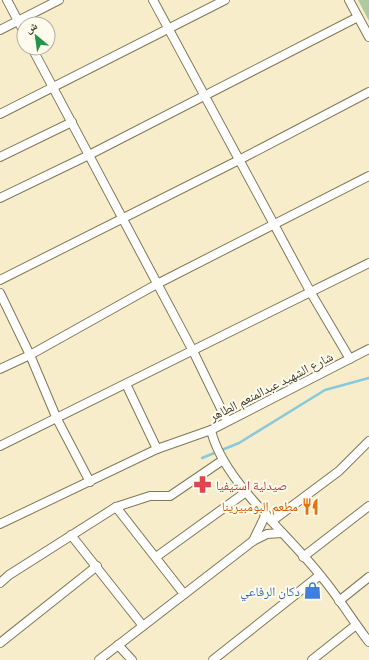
<svg xmlns="http://www.w3.org/2000/svg" width="369" height="660" font-family="'Zilla Slab','Noto Naskh Arabic',serif">
	<rect width="100%" height="100%" fill="#f7edca"/>
	<polygon fill="#adcaa0" points="358,0 369,0 369,21"/>
	<g fill="none" stroke-linecap="round" stroke-linejoin="round">
		<polyline stroke="#8ac8db" stroke-width="2.5" points="202,458 239,443 325,390 369,378"/>
		<defs>
			<g id="minor">
				<polyline points="7,0 24,32"/>
				<polyline points="153,0 311,293 350,359"/>
				<polyline points="349,0 369,37"/>
				<polyline points="0,30 59,0"/>
				<polyline points="32,48 193,351 227,421"/>
				<polyline points="0,114 225,0"/>
				<polyline points="0,157 72,122"/>
				<polyline points="0,198 89,155 358,17"/>
				<polyline points="0,280 239,160 369,92"/>
				<polyline points="0,293 30,355 57,419 90,482"/>
				<path d="M369,349l-158,81c11,50 77,104 109,145 18,21 32,45 49,67"/>
				<polyline points="0,369 30,355 157,284 369,176"/>
				<polyline points="126,384 157,449"/>
				<polyline points="0,446 369,263"/>
				<polyline points="116,507 184,594"/>
				<polyline points="272,521 339,471 369,441"/>
				<polyline points="0,524 157,449 211,430"/>
				<polyline points="71,535 143,626"/>
				<polyline points="253,541 266,514"/>
				<polyline points="156,557 246,492"/>
				<polyline points="303,557 369,506"/>
				<polyline points="0,583 9,575 116,507 150,496 170,496 223,460"/>
				<polyline points="339,601 369,577"/>
				<polyline points="0,643 97,566"/>
				<polyline points="118,645 132,660"/>
				<polyline points="99,660 253,541 267,534 282,533"/>
				<polyline points="213,660 320,575"/>
				<polyline points="312,660 356,625"/>
			</g>
		</defs>
		<use href="#minor" stroke="#817858" stroke-width="10"/>
		<use href="#minor" stroke="#fff" stroke-width="8"/>
	</g>
	<defs>
		<symbol id="pharmacy-bare" viewBox="-9 -9 18 18"><path d="M-2-6h4v4h4v4h-4v4h-4v-4h-4v-4h4Z" fill="#e0444e" stroke="#fefbed" stroke-width="2.5" paint-order="stroke"/></symbol>
		<symbol id="restaurant-bare" viewBox="-9 -9 18 18"><path d="M-5-6h1v4h1v-4h1v4h1v-4h1v5L-1.5 .5V6h-2V.5L-5-1ZM5-6V6H3V1.5H1.5Q1.5-4 5-6Z" fill="#e8710a" stroke="#fefbed" stroke-width="2.5" paint-order="stroke"/></symbol>
		<symbol id="shop-bare" viewBox="-9 -9 18 18"><path d="M-5-2.5h2.3a2.7 3.5 0 0 1 5.4 0H5L5.5 6h-11ZM-1.5-2.5h3a1.5 2.3 0 0 0-3 0Z" fill="#3f7fe0" stroke="#fefbed" stroke-width="2.5" paint-order="stroke"/></symbol>
	</defs>
	<g fill-rule="evenodd">
		<use href="#pharmacy-bare" x="190" y="472" width="25" height="25"/>
		<use href="#restaurant-bare" x="298" y="494" width="25" height="25"/>
		<use href="#shop-bare" x="300" y="578" width="25" height="25"/>
	</g>
	<g text-anchor="middle" stroke-width="4" stroke-linejoin="round" paint-order="stroke">
		<g font-size="13" fill="#3e3a2c" stroke="#fefbed">
			<text transform="translate(271 386) rotate(-27)" y="5">شارع الشهيد عبدالمنعم الطاهر</text>
		</g>
		<g font-size="13" fill="#be3a42" stroke="#fefbed" text-anchor="start">
			<text x="216" y="490">صيدلية استيفيا</text>
		</g>
		<g font-size="13" fill="#c56008" stroke="#fefbed" text-anchor="end">
			<text x="298" y="511">مطعم البومبيرينا</text>
		</g>
		<g font-size="13" fill="#366cbe" stroke="#fefbed" text-anchor="end">
			<text x="300" y="596">دكان الرفاعي</text>
		</g>
	</g>
	<g transform="translate(36 36) rotate(331)"><circle r="19" fill="#fefbed" stroke="#b1aea0"/>
	<path d="M0-3L7 15L0 10L-7 15Z" fill="#24944d"/>
	<text y="-6" font-size="11" font-weight="bold" text-anchor="middle" fill="#3e3a2c">ش</text>
	</g>
</svg>
